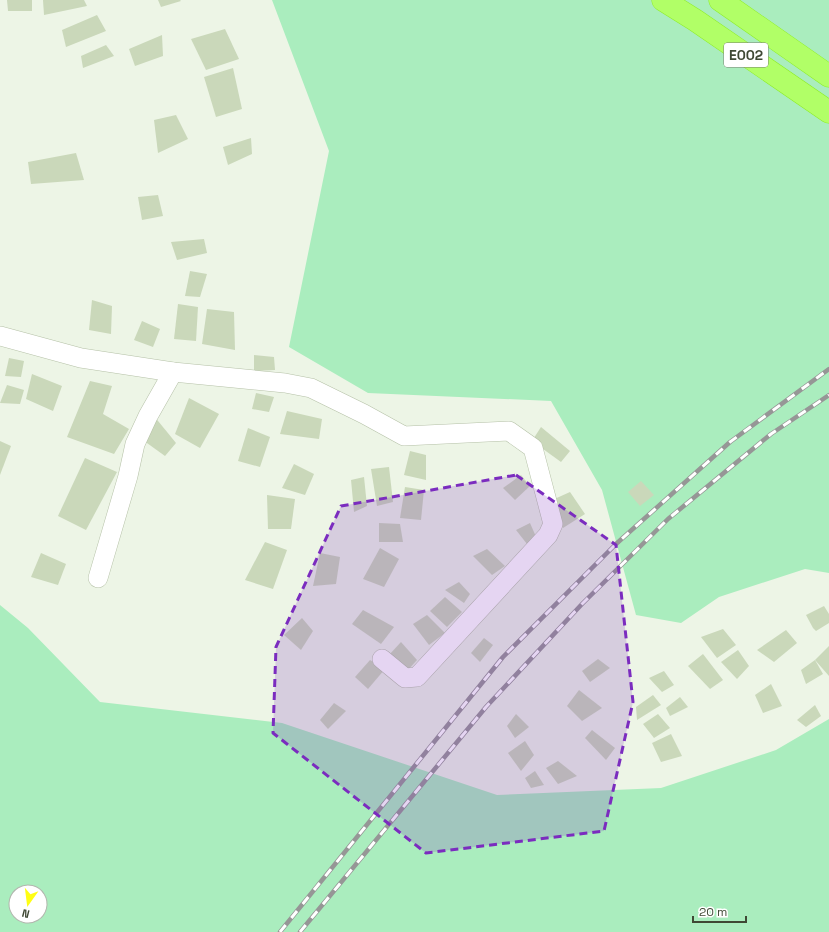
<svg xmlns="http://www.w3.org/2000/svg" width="829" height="932" font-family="'Space Grotesk',sans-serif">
	<rect width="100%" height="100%" fill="#edf5e6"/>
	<g fill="#aaedbe" fill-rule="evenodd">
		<polygon points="272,0 829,0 829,573 805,569 719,597 681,623 636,615 602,490 551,401 368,393 289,347 329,151"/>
		<path d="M0,605l28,23 72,74 182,21 215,72 164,-7 115,-38 53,-31v213h-829zM16,892h24v24h-24z"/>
	</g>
	<g fill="#cad8ba">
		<polygon points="7,0 32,0 32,11 8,11"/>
		<polygon points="43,0 84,0 87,6 44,15"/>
		<polygon points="158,0 180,0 181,1 161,7"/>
		<polygon points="97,15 106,31 66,47 62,30"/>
		<polygon points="225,29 239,59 206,70 191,39"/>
		<polygon points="162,35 163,56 135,66 129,49"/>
		<polygon points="106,45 114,56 83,68 81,56"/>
		<polygon points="233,68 242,109 216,117 204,77"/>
		<polygon points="176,115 188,139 158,153 154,120"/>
		<polygon points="251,138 252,154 228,165 223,147"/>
		<polygon points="76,153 84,180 31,184 28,162"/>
		<polygon points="158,195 163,216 142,220 138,197"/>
		<polygon points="204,239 207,253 177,260 171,242"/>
		<polygon points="190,271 207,274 200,297 185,296"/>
		<polygon points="92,300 112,306 111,334 89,330"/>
		<polygon points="178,304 198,307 196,341 174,339"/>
		<polygon points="207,309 234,312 235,350 202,344"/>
		<polygon points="142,321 160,329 153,347 134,340"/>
		<polygon points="254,355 274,357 275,370 254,371"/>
		<polygon points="9,358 24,361 21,377 5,376"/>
		<polygon points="32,374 62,386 53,411 26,399"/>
		<polygon points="90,381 112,386 103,414 129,429 114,454 67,437"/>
		<polygon points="7,385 24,390 20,404 0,403"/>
		<polygon points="256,393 274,397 269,412 252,409"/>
		<polygon points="189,398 219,414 200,448 175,434"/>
		<polygon points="287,411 322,419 319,439 280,434"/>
		<polygon points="154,416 176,443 165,456 140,438"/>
		<polygon points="541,427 570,451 561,462 532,441"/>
		<polygon points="248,428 270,437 260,467 238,461"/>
		<polygon points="0,441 11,446 0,475"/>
		<polygon points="410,451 426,455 426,480 404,475"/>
		<polygon points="85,458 117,472 86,530 58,516"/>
		<polygon points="294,464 314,474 305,495 282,488"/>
		<polygon points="389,467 393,502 377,506 371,469"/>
		<polygon points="521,475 530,486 515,500 503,488"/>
		<polygon points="364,477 367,506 354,512 351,480"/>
		<polygon points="641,481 654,495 640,506 628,492"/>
		<polygon points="405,487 424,490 421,520 400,518"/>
		<polygon points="570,492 585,514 563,528 550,501"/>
		<polygon points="267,495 295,499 291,529 268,529"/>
		<polygon points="379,523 400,524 403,542 379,542"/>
		<polygon points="530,523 537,539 527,544 516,530"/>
		<polygon points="265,542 287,550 273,589 245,580"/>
		<polygon points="380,548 399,559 384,587 363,579"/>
		<polygon points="487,549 505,566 492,575 473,556"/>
		<polygon points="41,553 66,564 58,585 31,577"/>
		<polygon points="320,553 340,557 336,584 313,586"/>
		<polygon points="459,582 470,594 464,603 445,590"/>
		<polygon points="445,597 462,612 447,627 430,611"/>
		<polygon points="824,606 829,614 829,623 816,631 813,628 806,615"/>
		<polygon points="363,610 394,627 381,644 352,624"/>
		<polygon points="427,615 445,633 429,645 413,624"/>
		<polygon points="302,618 313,631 301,650 284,635"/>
		<polygon points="723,629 736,645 717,658 701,637"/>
		<polygon points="786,630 797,643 774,662 757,650"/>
		<polygon points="484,638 493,645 480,662 471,653"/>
		<polygon points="401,642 417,660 408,670 389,655"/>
		<polygon points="829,646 829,676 815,660"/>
		<polygon points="738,650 749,666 737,679 721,662"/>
		<polygon points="703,654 723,680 710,689 688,666"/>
		<polygon points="598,659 610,668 590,682 582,671"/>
		<polygon points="370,660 385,669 368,689 355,677"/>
		<polygon points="815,660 823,674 806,684 801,670"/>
		<polygon points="664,671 674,685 662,692 649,678"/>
		<polygon points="771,684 782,706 763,713 755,695"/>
		<polygon points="579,690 602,708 582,721 567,706"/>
		<polygon points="653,695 661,705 637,720 636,707"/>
		<polygon points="680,697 688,707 670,716 666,708"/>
		<polygon points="334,703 346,711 328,729 320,720"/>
		<polygon points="815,705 821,716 806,727 797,720"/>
		<polygon points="516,714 529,727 515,738 507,726"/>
		<polygon points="658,714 670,728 654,738 643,724"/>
		<polygon points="592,730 615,748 606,760 585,738"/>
		<polygon points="671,734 682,756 661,762 652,743"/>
		<polygon points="525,741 534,755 521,771 508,753"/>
		<polygon points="558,761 577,776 558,784 546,768"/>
		<polygon points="535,771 544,785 531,788 525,778"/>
	</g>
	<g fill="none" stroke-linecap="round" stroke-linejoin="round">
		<defs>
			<g id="street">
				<polyline points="0,336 81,358 173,372 285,383 311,388 364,414 404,436 509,431 533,448 553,524 548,535 417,677 405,678 382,659"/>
				<polyline points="98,578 128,476 135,444 148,416 173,372"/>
			</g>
			<g id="highway">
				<polyline points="663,0 695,20 829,112"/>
				<polyline points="720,0 829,76"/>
			</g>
		</defs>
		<use href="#street" stroke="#b5c1a7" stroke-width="20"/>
		<use href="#highway" stroke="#8fee27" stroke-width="23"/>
		<use href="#street" stroke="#fff" stroke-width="19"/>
		<use href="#highway" stroke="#b1ff67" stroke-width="22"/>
		<defs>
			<g id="rail">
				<polyline points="280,932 503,657 616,544 730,442 829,369"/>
				<polyline points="300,932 486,707 582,604 668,519 771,434 829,395"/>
			</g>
		</defs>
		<use href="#rail" stroke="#969696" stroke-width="4.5"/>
		<use href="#rail" stroke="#fff" stroke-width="3" stroke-dasharray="9" stroke-linecap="butt"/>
	</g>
	<path fill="#7b2cbf" fill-opacity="0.2" stroke="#7b2cbf" stroke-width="3" stroke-dasharray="8 5" stroke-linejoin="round" d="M516,475l100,70 17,157 -29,129 -178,22 -153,-120 3,-86 65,-141z"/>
	<g text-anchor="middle" stroke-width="3" stroke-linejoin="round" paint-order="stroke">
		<rect fill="#fff" stroke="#797f71" stroke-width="1" x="724" y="43" width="44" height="24" rx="3"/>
		<g font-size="14" font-weight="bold" fill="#3f4834">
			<text x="746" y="60">E002</text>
		</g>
	</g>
	<g transform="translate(28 904) rotate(194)"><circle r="19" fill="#ffffff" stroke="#b2b6ae"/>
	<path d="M0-3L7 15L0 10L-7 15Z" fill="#fffe13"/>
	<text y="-6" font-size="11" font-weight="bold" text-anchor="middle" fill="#3f4834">N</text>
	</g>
	<path d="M693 916v6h53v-6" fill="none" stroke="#3f4834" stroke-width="2"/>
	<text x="699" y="916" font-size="12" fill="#3f4834" stroke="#ffffff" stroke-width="3" paint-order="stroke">20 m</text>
</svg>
